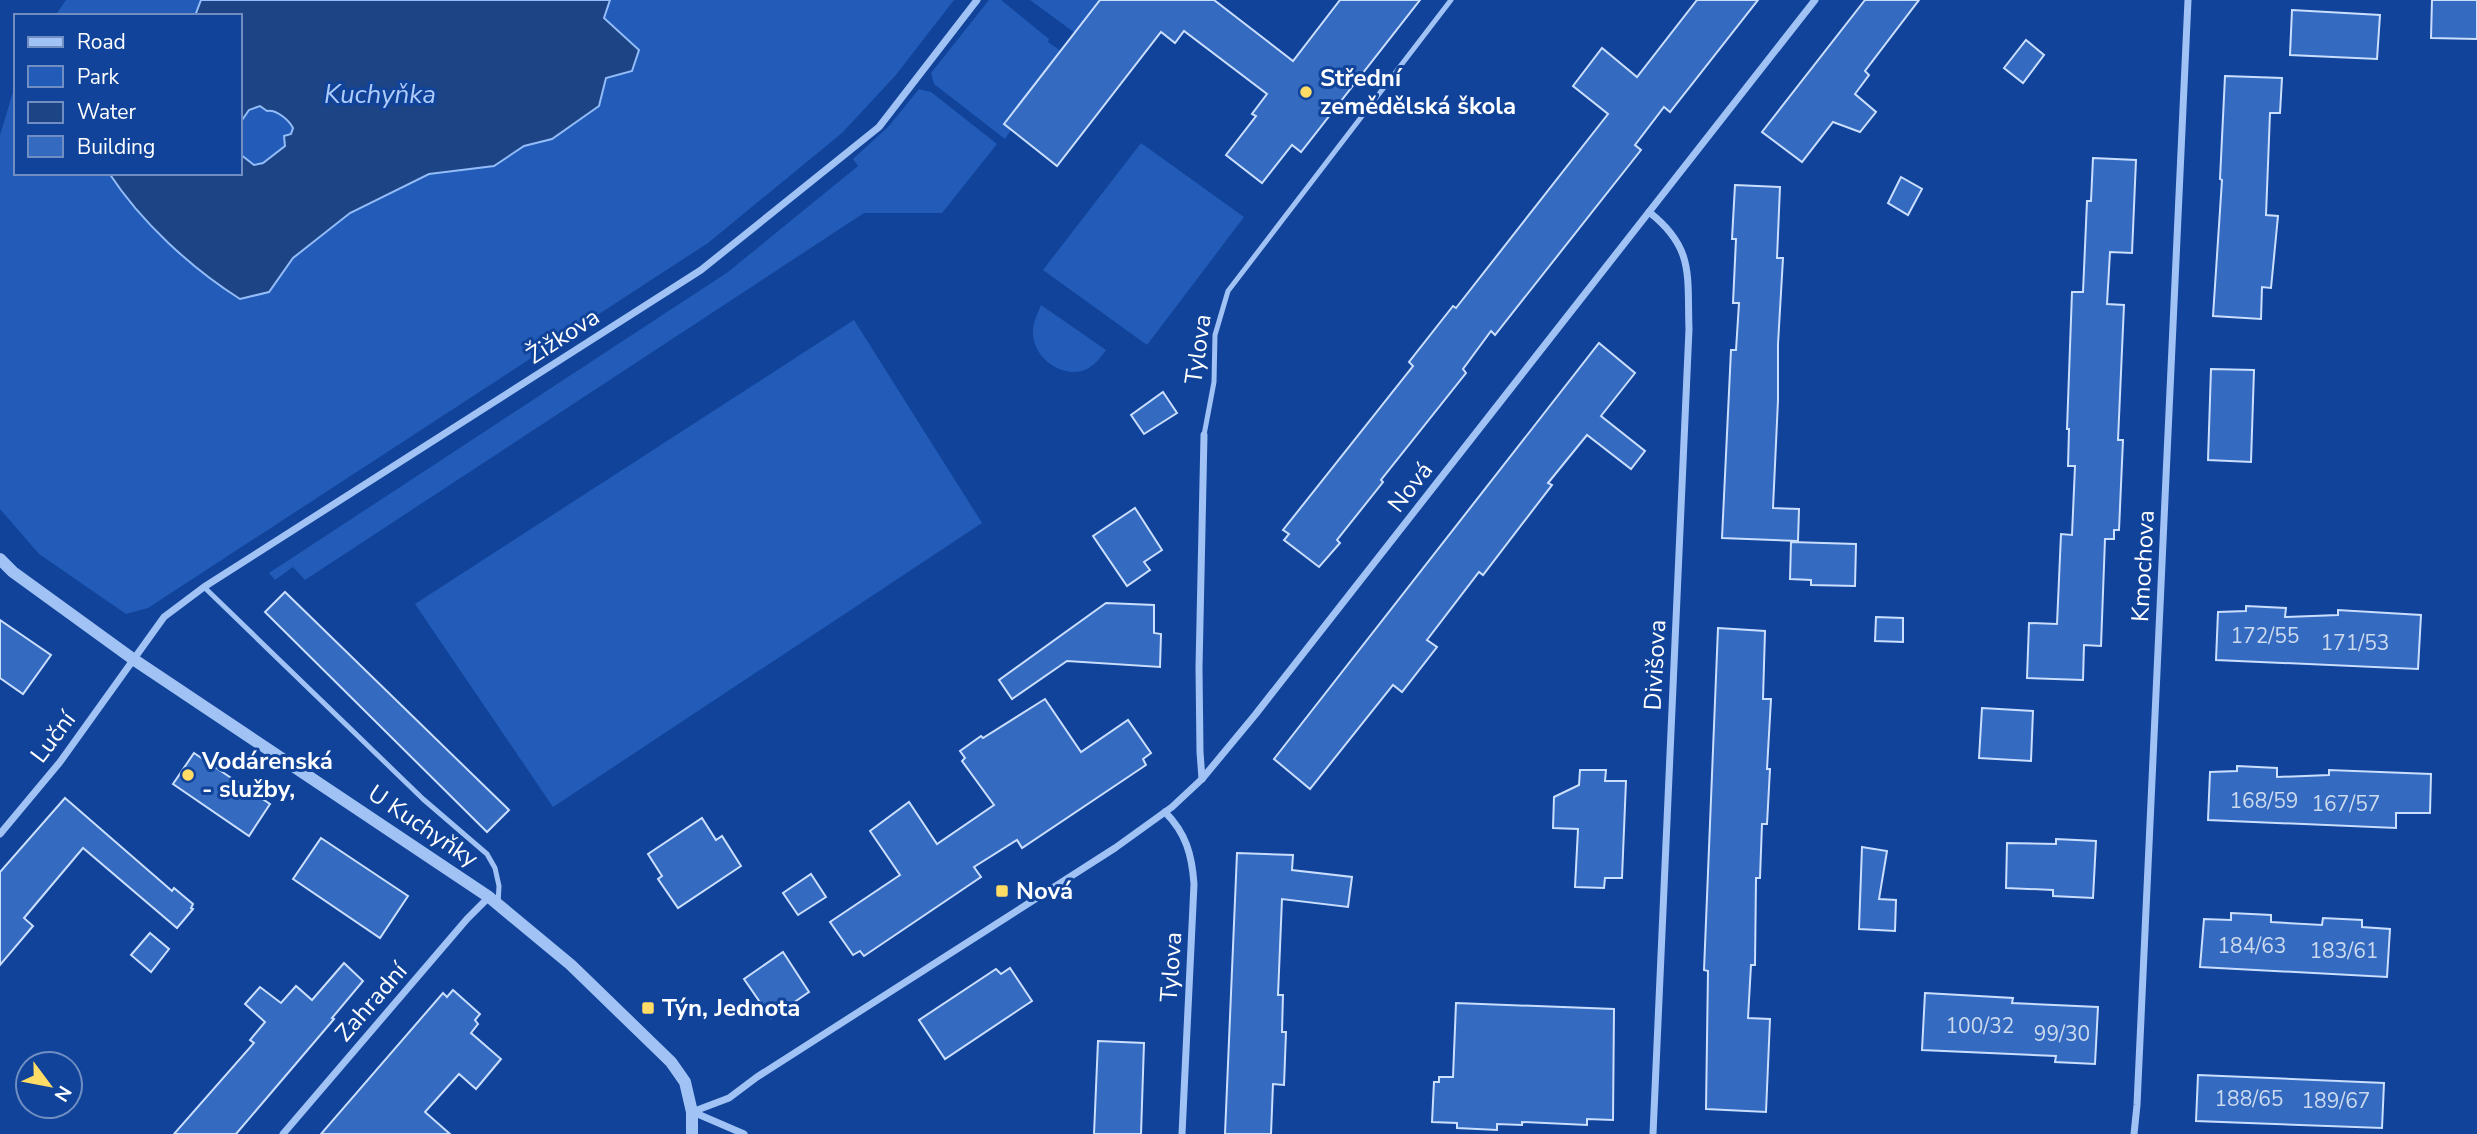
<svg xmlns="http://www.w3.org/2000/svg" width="2477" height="1134" font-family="'Nunito Sans',sans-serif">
	<rect width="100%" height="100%" fill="#104399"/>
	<g fill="#225cb8">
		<polygon points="66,0 201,0 195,16 55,16"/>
		<polygon points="610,0 954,0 895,76 842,133 708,243 148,608 126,614 39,554 0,509 0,135 16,82 16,173 109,173 121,192 180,254 269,292 293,258 350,213 429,174 494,166 524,146 552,139 606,78 632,71 604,18"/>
		<polygon points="989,0 1001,0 1049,39 1048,42 1061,51 1004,124 1011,130 1005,139 934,84 931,73"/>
		<polygon points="1030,0 1100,0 1075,33"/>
		<polygon points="919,89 931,92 997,144 942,213 864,213 305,580 293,567 275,580 269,573 728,272 858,166 853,159 889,126"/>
		<path d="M261,106l6,5c9,-2 22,9 26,17l-2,6 -6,2v10l-22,17 -9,2 -14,-11c0,-22 -5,-40 21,-48z"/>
		<polygon points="1141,143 1244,217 1147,345 1043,270"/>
		<path d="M1041,305l65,45c-5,7 -11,15 -19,19 -24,11 -55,-11 -54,-38 0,-9 5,-18 8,-26z"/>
		<polygon points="854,320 982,523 553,807 415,604"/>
	</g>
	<path fill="#1d4484" stroke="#93bcf8" stroke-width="2" d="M201,0h409l-6,18 35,32 -7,21 -26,7 -7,28 -47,33 -28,7 -30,20 -65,8 -79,39 -57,45 -24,34 -29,7c-49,-31 -99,-77 -131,-126h131v-19l14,11 9,-2 22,-17 -1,-10 7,-2 2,-6c-4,-8 -17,-19 -26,-17l-7,-5 -11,4 -9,13v-107h-45z"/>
	<g fill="#346abf" stroke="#cadefe" stroke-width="2">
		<polygon points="1100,0 1214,0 1293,61 1340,0 1420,0 1301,152 1292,145 1262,183 1226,155 1256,116 1252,114 1267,94 1184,31 1175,43 1161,32 1057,166 1004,124"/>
		<polygon points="1697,0 1758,0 1670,112 1664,107 1635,145 1641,150 1495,335 1491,331 1463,369 1466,373 1381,480 1383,482 1337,540 1340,543 1319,567 1284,540 1289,534 1283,530 1413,366 1409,362 1453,306 1456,308 1608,114 1573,86 1602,48 1637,77"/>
		<polygon points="1865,0 1919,0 1865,71 1869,75 1855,94 1876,112 1860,132 1833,122 1802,162 1762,132"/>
		<polygon points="2432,0 2477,0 2477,39 2431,38"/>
		<polygon points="2292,10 2380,15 2377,59 2290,55"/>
		<polygon points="2026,40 2044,55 2023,83 2004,68"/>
		<polygon points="2225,76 2282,78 2280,113 2270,113 2266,215 2278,216 2271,288 2262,287 2261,319 2213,316 2222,180 2220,179"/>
		<polygon points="2093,158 2136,160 2132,253 2110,252 2107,304 2124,305 2118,440 2123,440 2119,530 2114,530 2114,539 2105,539 2101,646 2084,645 2083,680 2027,678 2029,623 2057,624 2061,534 2072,535 2075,466 2068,466 2069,429 2067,429 2072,292 2083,292 2087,201 2091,201"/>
		<polygon points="1901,177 1922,189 1908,215 1888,203"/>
		<polygon points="1735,185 1780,187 1777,258 1783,258 1778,344 1778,400 1773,508 1799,509 1798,541 1722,538 1731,350 1736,350 1739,303 1733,303 1736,239 1732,239"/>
		<polygon points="1599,343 1635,373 1601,416 1645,451 1631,469 1587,435 1548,483 1552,485 1483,575 1479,572 1427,640 1437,647 1402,692 1393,685 1310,789 1274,759"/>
		<polygon points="2211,369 2254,370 2251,462 2208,460"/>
		<polygon points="1163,392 1177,413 1144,434 1131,415"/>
		<polygon points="1135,508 1162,550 1144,562 1150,570 1127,586 1093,536"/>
		<polygon points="1791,542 1856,544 1855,586 1811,585 1811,580 1790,579"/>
		<polygon points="285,592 509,810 487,832 265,612"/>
		<polygon points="1106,603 1154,605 1154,633 1161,634 1160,667 1067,661 1012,699 999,680"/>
		<polygon points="2246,606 2286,608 2285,617 2338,615 2338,610 2421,615 2418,669 2216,660 2218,612 2246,611"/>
		<polygon points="1876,617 1903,618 1903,642 1875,641"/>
		<polygon points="0,620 51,655 23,694 0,678"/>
		<polygon points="1718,628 1765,631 1763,699 1771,699 1767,769 1770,769 1767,824 1762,824 1760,878 1756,878 1755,965 1751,965 1748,1018 1770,1019 1766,1112 1706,1109 1708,971 1704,970"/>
		<polygon points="1045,699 1081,752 1128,720 1151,753 1143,759 1146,765 1022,848 1017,840 974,867 981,877 864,956 860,951 853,955 830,922 900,875 870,831 909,802 937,844 994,805 962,761 965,758 960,751 981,736 983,738"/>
		<polygon points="1982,708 2033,711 2031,761 1979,758"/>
		<polygon points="194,753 270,804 249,836 173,784"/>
		<polygon points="2237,766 2277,768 2277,777 2329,775 2329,770 2431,774 2430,813 2396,813 2396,828 2208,820 2210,772 2237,771"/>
		<polygon points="1580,770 1606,770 1605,781 1626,781 1622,878 1605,878 1604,888 1575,887 1578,829 1553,828 1554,797 1579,785"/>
		<polygon points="65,798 172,891 174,888 193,904 191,908 193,909 177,928 83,848 24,918 33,926 0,965 0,872"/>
		<polygon points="702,818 716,840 722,836 741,866 678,908 658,879 662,876 648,854"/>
		<polygon points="321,838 408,896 380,938 293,879"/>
		<polygon points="2056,839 2096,841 2093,898 2053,896 2053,890 2006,888 2007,843 2056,844"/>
		<polygon points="1862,847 1887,851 1879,899 1896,900 1895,931 1859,929"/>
		<polygon points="1237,853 1293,855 1292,870 1352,877 1348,907 1282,899 1278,995 1283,995 1282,1032 1286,1032 1284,1085 1273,1084 1271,1134 1225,1134"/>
		<polygon points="811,874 826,897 798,915 783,893"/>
		<polygon points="2231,913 2271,915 2271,922 2322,925 2323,918 2362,920 2362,927 2390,929 2387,977 2200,967 2204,919 2231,920"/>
		<polygon points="150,933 169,949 151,972 131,955"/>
		<polygon points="783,952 809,992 771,1018 744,979"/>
		<polygon points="344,963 363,981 332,1018 334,1019 236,1134 174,1134 254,1043 250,1040 265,1022 245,1004 260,987 281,1003 296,986 312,1000"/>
		<polygon points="1010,968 1032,1001 945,1059 919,1020 996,969 1001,974"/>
		<polygon points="453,990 480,1014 475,1020 478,1024 471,1033 501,1059 476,1089 459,1074 425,1112 450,1134 321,1134 443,993 447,997"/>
		<polygon points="1925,993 2013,998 2012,1003 2098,1007 2095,1064 2055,1062 2056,1056 1922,1050"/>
		<polygon points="1456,1003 1614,1009 1613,1120 1587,1119 1587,1125 1522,1122 1522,1125 1497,1124 1497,1130 1457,1128 1457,1123 1432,1122 1434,1082 1439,1082 1439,1077 1453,1077"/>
		<polygon points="1098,1041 1144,1043 1141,1134 1094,1134"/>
		<polygon points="2198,1075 2384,1083 2382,1128 2196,1121"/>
	</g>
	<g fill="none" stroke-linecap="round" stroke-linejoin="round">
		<g stroke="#a1c2f4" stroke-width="5">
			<polyline points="1204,435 1214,382 1215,335 1228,291 1451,0"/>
			<polyline points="204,587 423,799 487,854 495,868 499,886 498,904"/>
		</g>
		<g stroke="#a1c2f4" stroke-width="7">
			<path d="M1649,212c46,36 38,64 40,117l-36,805"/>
			<polyline points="1202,779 1200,752 1199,668 1204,435"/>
			<path d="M1165,812c21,21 27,43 29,72l-12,250"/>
			<polyline points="0,834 60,762 164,617 204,587 701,270 879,127 977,0"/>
			<polyline points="692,1112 729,1098 757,1077 1115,848 1172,807 1202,779 1255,715 1815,0"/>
			<polyline points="693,1112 744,1134"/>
			<polyline points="283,1134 467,919 489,897"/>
			<polyline points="2134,1134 2137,1105 2188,0"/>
		</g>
		<polyline stroke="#a1c2f4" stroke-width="12" points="0,559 13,572 133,659 489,897 571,965 671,1062 685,1082 692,1112 692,1134"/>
	</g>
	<g fill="#ffdc65" stroke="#104399" stroke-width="2.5">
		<circle cx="1306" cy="92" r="7"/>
		<circle cx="188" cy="775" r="7"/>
		<rect x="995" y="884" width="14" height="14" rx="3.5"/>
		<rect x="641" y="1001" width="14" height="14" rx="3.5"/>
	</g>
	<g text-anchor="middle" stroke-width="6" stroke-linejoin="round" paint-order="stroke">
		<g font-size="21" fill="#ccdaef">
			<text x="2265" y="643">172/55</text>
			<text x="2355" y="650">171/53</text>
			<text x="2264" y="808">168/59</text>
			<text x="2346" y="811">167/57</text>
			<text x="2252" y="953">184/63</text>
			<text x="2344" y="958">183/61</text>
			<text x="1980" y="1033">100/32</text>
			<text x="2062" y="1041">99/30</text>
			<text x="2249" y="1106">188/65</text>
			<text x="2336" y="1108">189/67</text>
		</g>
		<g font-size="24" font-weight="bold" fill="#fff" stroke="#104399" text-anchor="start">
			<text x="1320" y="86">Střední<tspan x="1320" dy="28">zemědělská škola</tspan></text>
			<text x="202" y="769">Vodárenská<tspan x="202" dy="28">- služby,</tspan></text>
			<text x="1016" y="899">Nová</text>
			<text x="662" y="1016">Týn, Jednota</text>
		</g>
		<g font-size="24" fill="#fff" stroke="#104399">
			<text transform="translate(563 336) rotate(-33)" y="8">Žižkova</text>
			<text transform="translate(1198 349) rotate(-82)" y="8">Tylova</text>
			<text transform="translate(1410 487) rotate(-52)" y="8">Nová</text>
			<text transform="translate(2143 566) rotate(-87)" y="8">Kmochova</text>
			<text transform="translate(1655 665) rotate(-87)" y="8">Divišova</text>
			<text transform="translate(53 737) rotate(-53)" y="8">Luční</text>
			<text transform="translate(423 826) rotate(34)" y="8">U Kuchyňky</text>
			<text transform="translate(1171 967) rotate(-86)" y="8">Tylova</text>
			<text transform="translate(371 1002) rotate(-49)" y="8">Zahradní</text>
		</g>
		<g font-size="26" font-style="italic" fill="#aeccfb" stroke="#104399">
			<text x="380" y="103">Kuchyňka</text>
		</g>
	</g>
	<rect x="14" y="14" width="228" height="161" fill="#104399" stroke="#708ec2" stroke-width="2"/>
	<rect x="28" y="37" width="35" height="10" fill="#a1c2f4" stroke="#708ec2" stroke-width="2"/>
	<text x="77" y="49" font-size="21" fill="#ffffff">Road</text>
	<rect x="28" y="66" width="35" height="21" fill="#225cb8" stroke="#708ec2" stroke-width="2"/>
	<text x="77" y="84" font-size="21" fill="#ffffff">Park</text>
	<rect x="28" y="102" width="35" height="21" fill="#1d4484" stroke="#708ec2" stroke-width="2"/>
	<text x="77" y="119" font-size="21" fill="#ffffff">Water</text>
	<rect x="28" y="136" width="35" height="21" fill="#346abf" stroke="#708ec2" stroke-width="2"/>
	<text x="77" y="154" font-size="21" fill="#ffffff">Building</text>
	<g transform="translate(49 1085) rotate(122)"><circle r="33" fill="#104399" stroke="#708ec2" stroke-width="2"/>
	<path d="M0-5L12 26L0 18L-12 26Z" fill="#ffdc65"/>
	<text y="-10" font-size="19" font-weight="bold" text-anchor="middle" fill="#ffffff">N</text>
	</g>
</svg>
